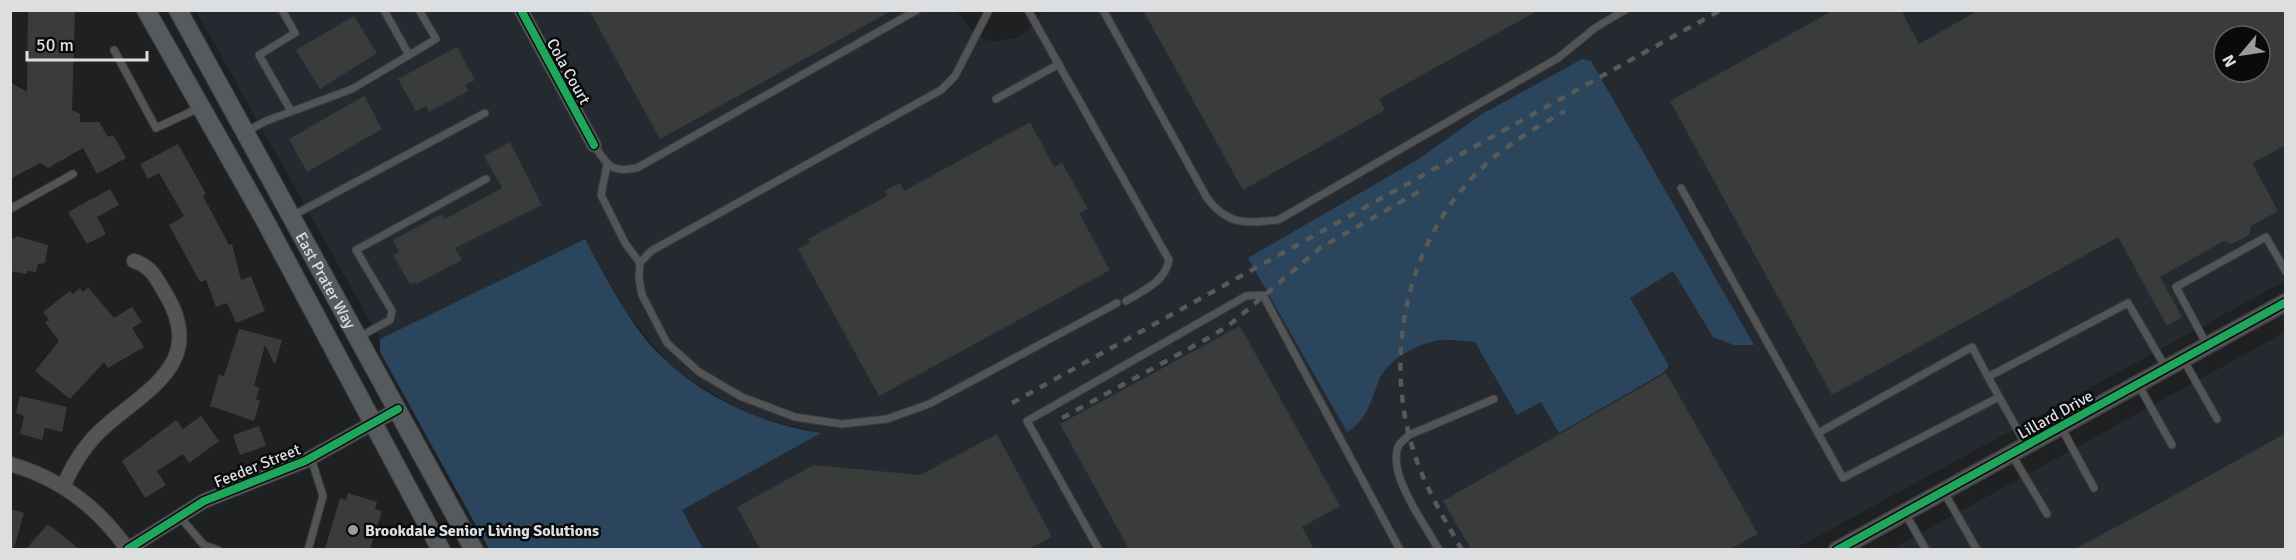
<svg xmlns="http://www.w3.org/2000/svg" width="2296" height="560" font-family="Signika,sans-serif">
	<rect width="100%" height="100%" fill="#1e2022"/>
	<g fill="#242a30" fill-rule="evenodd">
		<path d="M956,10l18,23 14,8h11l16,-3 13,-7 16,-21 1241,1v270l-490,268h-1092l-22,-39 139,-77 -71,-18 -56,-33 -25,-19 -42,-51 -41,-73 -205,100 -184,-328zM2224,36h36v36h-36z"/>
		<polygon points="2285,332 2285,549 1892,549"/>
	</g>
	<g fill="#2a455c">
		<path d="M1582,59l9,2 163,284h-20l-21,-8 -40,-66 -43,27 39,68 -6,7 -104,60 -18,-31 -24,13 -42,-73c-10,0 -22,-3 -33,-2 -22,2 -52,18 -62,38 -9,21 -12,42 -33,54l-99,-174 169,-98 65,-46z"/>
		<path d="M585,239c19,35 37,71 62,102 44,51 108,82 174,92l-139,77 21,39h-214l-109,-197v-13z"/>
	</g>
	<g fill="#3a3c3c" fill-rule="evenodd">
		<polygon points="28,10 75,10 72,110 80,114 80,122 99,122 108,137 113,135 126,158 97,174 83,148 48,168 40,163 10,179 10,82 27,92"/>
		<polygon points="589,10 893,10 660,139"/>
		<polygon points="1143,10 1539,10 1379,99 1385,110 1243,190"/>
		<path d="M1834,10h67l18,34 60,-34h307v135l-34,18 26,48 -27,15 -2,9 -17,9 -8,-3 -64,36 22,40 -15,9 -49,-89 -286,158 -162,-294zM2224,36h36v36h-36z"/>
		<polygon points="354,16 377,53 320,89 296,50"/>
		<polygon points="457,47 475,80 465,85 468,91 429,112 426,106 416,111 398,79"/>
		<polygon points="364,96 382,129 307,172 289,139"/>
		<polygon points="1030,122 1054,167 1062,163 1070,177 1088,209 1079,213 1110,270 879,396 798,249 810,243 808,239 887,196 884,191 900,183 904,191"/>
		<polygon points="510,142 542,205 455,248 462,260 416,284 415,282 410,284 393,255 399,252 393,240 438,216 442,215 445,219 502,188 484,156"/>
		<polygon points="178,144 206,194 203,196 218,224 229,245 232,244 241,280 251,276 265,311 236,323 227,303 216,307 206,280 200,282 169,225 184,216 159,173 148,179 140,164"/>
		<polygon points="110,189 119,205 97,217 106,234 87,244 68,212"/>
		<polygon points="16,236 48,245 45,263 38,264 36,272 27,271 27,274 10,271 10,238 15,239"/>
		<polygon points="88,287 114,318 132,307 142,322 132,328 144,347 108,368 104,362 70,399 35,371 59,341 45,322 49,320 43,312 70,291 73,294 80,288 83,292"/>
		<polygon points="1240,326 1340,506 1302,527 1314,549 1129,549 1060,424"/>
		<polygon points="239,329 282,340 275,365 265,345 254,386 259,388 256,399 260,401 254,421 210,406 219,375 224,376"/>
		<polygon points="1666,373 1758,534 1730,549 1471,549 1443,501"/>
		<polygon points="20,396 67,407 62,432 45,428 42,440 20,434 24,416 16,413"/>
		<polygon points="201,416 219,441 189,463 183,454 157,471 166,485 145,498 122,461 176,420 183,429"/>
		<polygon points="259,426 266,446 240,455 233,435"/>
		<polygon points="2286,433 2286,549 2075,549 2153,507"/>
		<polygon points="997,434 1052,537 1028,549 760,549 737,507 814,465 920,475"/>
		<polygon points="348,493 377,502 375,509 382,511 370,549 325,549 340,498 346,500"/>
		<polygon points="10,509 24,513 14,548 10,548"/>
		<polygon points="47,525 53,528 79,549 26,549"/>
	</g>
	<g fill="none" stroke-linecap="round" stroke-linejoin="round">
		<defs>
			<g id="service">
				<polyline points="282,10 295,33 259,55 291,111"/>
				<polyline points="384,10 409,55"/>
				<polyline points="989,10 955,76 941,90 651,251 640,263 639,279 642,295 667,343 699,372 742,397 795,417 842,424 887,419 929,404 1117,303"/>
				<path d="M1028,10l141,250c-4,22 -25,30 -43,41"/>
				<path d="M1103,10l104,188c21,28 39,25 71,22l280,-162 37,-30 30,-18"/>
				<polyline points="114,50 156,128 201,107"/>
				<polyline points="996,99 1059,64"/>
				<polyline points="247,131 266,121 352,89 436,39 419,10"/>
				<path d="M594,145c14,21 17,28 43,23l280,-158"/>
				<polyline points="607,165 601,195 625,243 640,263"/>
				<polyline points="1681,188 1843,478 1999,397"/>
				<polyline points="10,209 73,174"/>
				<polyline points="292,216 485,113"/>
				<polyline points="359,337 390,320 392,311 356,250 486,179"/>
				<polyline points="2207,345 2176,287 2266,237 2286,272"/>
				<polyline points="2183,359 2217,419"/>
				<polyline points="2138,384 2172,445"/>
				<polyline points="2061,427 2094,488"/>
				<polyline points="1818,433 1972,347 1988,377"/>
				<polyline points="2026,445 1988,377 2128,303 2166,368"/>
				<polyline points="2012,455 2047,514"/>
				<polyline points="1944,492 1977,550"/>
				<polyline points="1905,513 1926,550"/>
				<polyline points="179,516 204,545 218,550"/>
				<polyline points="308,550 323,496 311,458"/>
				<polyline points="1099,550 1027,421 1246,296 1263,295 1400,550"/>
				<path d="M1439,550c-13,-24 -54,-78 -40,-105 2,-3 7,-7 10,-10l85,-36"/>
			</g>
			<g id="minor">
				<polyline points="521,10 594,145"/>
				<path d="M10,464c49,14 89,44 118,86"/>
				<path d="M63,487c9,-21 19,-38 35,-54 42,-41 112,-67 67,-140 -8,-14 -14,-27 -31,-32"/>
				<polyline points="128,549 204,501 305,461 398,409"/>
			</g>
			<polyline id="tertiary" points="1837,550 2286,302"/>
			<g id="secondary">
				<polyline points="146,10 262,215 441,550"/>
				<path id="s1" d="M178,10l296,540"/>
			</g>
		</defs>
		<use href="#service" stroke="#3a3c3e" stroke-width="9"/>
		<use href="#minor" stroke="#3a3c3e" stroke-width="16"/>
		<use href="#tertiary" stroke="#3a3c3e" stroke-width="19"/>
		<use href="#secondary" stroke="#3a3c3e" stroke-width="20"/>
		<use href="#service" stroke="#525455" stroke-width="7"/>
		<use href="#minor" stroke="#525455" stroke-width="14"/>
		<use href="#tertiary" stroke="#525455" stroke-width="16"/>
		<use href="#secondary" stroke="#565a5d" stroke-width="18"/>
		<g stroke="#58595a" stroke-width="4.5" stroke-dasharray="8 8" stroke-linecap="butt">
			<polyline points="1012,403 1721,10"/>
			<polyline points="1062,418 1212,336 1233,322 1320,248 1420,191"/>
			<path d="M1462,550c-16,-28 -33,-56 -44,-86 -38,-101 -14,-224 67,-299 24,-22 52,-38 80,-54"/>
		</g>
		<defs>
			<g id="cycleway">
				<polyline points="521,10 594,145"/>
				<polyline points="128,549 204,501 305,461 398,409"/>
				<polyline points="1837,550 2286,302"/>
			</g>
		</defs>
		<use href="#cycleway" stroke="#080a0b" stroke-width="11"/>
		<use href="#cycleway" stroke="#20a55d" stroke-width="8"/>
	</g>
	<circle fill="#9a9c9e" stroke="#080a0b" stroke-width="2" cx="353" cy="530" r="6"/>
	<g text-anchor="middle" stroke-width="5" stroke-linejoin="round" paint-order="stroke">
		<g font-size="16" fill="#dcdee0" stroke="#080a0b">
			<text transform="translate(569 71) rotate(61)" y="6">Cola Court</text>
			<text dy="6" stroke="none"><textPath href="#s1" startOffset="308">East Prater Way</textPath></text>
			<text transform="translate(2055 414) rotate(-29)" y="6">Lillard Drive</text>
			<text transform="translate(257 465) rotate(-22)" y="6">Feeder Street</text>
		</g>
		<g font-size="16" font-weight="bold" fill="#dcdee0" stroke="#080a0b" text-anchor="start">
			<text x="365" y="536">Brookdale Senior Living Solutions</text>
		</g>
	</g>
	<rect width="2296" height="560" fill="none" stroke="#dcdee0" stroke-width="24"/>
	<g transform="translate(2242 54) rotate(241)"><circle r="28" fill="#080a0b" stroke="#5d5f60" stroke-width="1.5"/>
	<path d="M0-4.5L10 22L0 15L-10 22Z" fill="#9a9c9e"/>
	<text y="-9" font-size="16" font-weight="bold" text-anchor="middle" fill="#dcdee0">N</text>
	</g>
	<path d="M27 51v9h120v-9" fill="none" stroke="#dcdee0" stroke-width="3"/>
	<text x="36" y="51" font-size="18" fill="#dcdee0" stroke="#080a0b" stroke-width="4.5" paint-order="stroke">50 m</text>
</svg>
